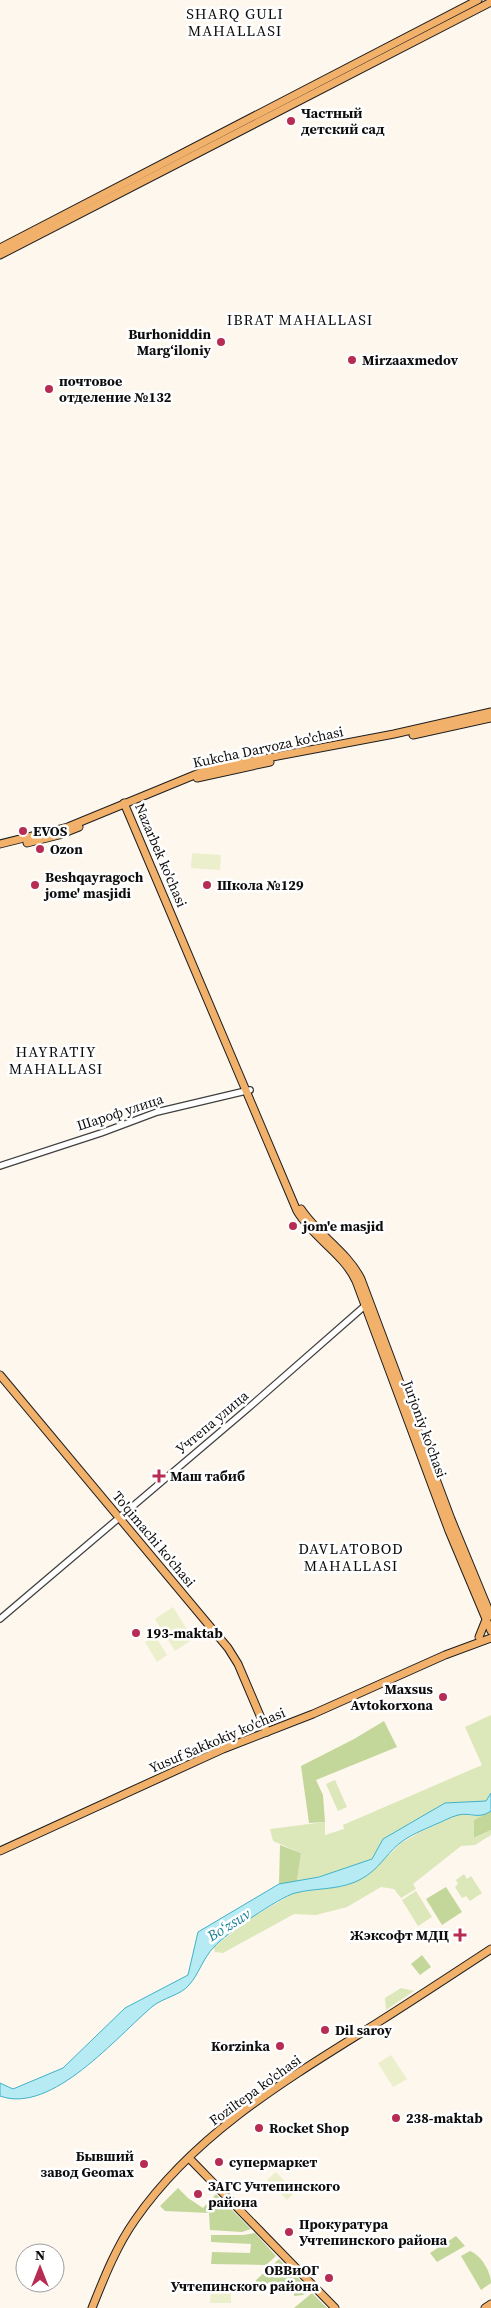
<svg xmlns="http://www.w3.org/2000/svg" width="491" height="2308" font-family="'Source Serif 4',serif">
	<rect width="100%" height="100%" fill="#fef7ee"/>
	<g fill="#dce7ba">
		<polygon points="491,1715 491,1793 486,1801 445,1803 383,1839 372,1859 330,1874 297,1881 301,1853 273,1841 270,1829 325,1822 325,1835 344,1829 343,1825 482,1765 465,1727"/>
		<polygon points="335,1780 347,1807 338,1811 326,1784"/>
		<polygon points="460,1814 474,1816 486,1814 474,1820 475,1838 491,1830 491,1835 475,1845 461,1846 413,1884 416,1889 401,1898 394,1889 381,1887 347,1907 316,1915 294,1914 223,1953 215,1952 214,1947 251,1918 294,1893 345,1886 390,1854 401,1843 422,1831"/>
		<polygon points="464,1874 467,1879 471,1876 482,1893 470,1901 466,1896 462,1898 455,1887 458,1884 456,1880"/>
		<polygon points="416,1891 432,1917 418,1926 402,1900"/>
		<polygon points="401,1988 414,1991 386,2010 385,1998"/>
	</g>
	<g fill="#c4d79a">
		<polygon points="384,1721 397,1747 316,1780 323,1795 325,1822 309,1823 301,1766 354,1739"/>
		<polygon points="491,1811 491,1830 474,1838 474,1820"/>
		<polygon points="280,1845 301,1853 297,1881 279,1884"/>
		<polygon points="446,1887 462,1912 442,1925 426,1899"/>
		<polygon points="422,1955 431,1967 420,1975 411,1964"/>
		<polygon points="178,2188 188,2198 203,2208 216,2194 251,2229 242,2232 210,2230 209,2213 165,2211 160,2206"/>
		<polygon points="255,2233 276,2256 266,2265 211,2264 212,2252 250,2253 251,2244 211,2242 211,2235 243,2235"/>
		<polygon points="456,2236 465,2246 437,2262 430,2253"/>
		<path d="M470,2251c11,4 21,21 21,32l-10,7 -20,-34z"/>
		<polygon points="279,2259 310,2290 303,2295 294,2296 294,2287 255,2286 256,2280"/>
		<polygon points="312,2293 327,2308 294,2308"/>
	</g>
	<g fill="#ebefcb">
		<polygon points="192,853 221,855 220,870 191,868"/>
		<polygon points="173,1607 193,1639 175,1651 155,1619"/>
		<polygon points="155,1636 167,1655 157,1662 145,1642"/>
		<polygon points="391,2055 407,2079 393,2087 378,2063"/>
		<polygon points="276,2172 295,2192 287,2200 267,2180"/>
		<polygon points="211,2292 231,2293 231,2303 210,2303"/>
	</g>
	<path fill="#b6ebf3" stroke="#40b1c7" d="M491,1793v18c-13,9 -20,1 -33,4 -8,2 -16,7 -24,10 -11,5 -24,10 -34,18 -17,14 -22,29 -45,39 -19,8 -40,6 -60,11 -15,4 -70,41 -81,54 -11,11 -15,27 -25,38 -8,10 -26,13 -36,21 -36,30 -101,109 -153,90v-13l13,6 50,-21 62,-60 63,-33 10,-43 81,-48 40,-7 53,-18 11,-20 62,-36 41,-2z"/>
	<g fill="none" stroke-linecap="round" stroke-linejoin="round">
		<defs>
			<g id="minor">
				<polyline points="0,1166 101,1133 157,1112 250,1090"/>
				<polyline points="0,1619 246,1410 368,1303"/>
			</g>
			<g id="major">
				<polyline points="0,248 478,0"/>
				<polyline points="0,255 491,2"/>
				<polyline points="413,735 491,718"/>
				<polyline points="197,778 270,762"/>
				<path d="M124,803l173,408c16,27 46,42 59,70l93,250 42,100"/>
				<polyline points="27,843 59,835 79,827"/>
				<polyline points="0,844 68,827 209,769 394,734 491,712"/>
				<path d="M301,1209c17,26 46,42 60,70l90,240 40,97"/>
				<polyline points="0,1375 228,1648 238,1664 267,1732"/>
				<polyline points="479,1637 485,1622"/>
				<polyline points="0,1851 223,1749 313,1714 445,1655 491,1638"/>
				<polyline points="189,2158 335,2308"/>
				<path d="M92,2308c12,-30 24,-61 43,-88 60,-87 154,-142 242,-197 38,-24 76,-49 114,-74"/>
				<polyline points="485,2308 491,2304"/>
			</g>
		</defs>
		<use href="#minor" stroke="#404040" stroke-width="8"/>
		<use href="#major" stroke="#1e1e1e" stroke-width="9"/>
		<use href="#minor" stroke="#fff" stroke-width="5.5"/>
		<use href="#major" stroke="#f2b16b" stroke-width="7"/>
	</g>
	<g fill="#b72c53" stroke="#fff" stroke-width="2">
		<circle cx="291" cy="121" r="5"/>
		<circle cx="221" cy="342" r="5"/>
		<circle cx="352" cy="360" r="5"/>
		<circle cx="49" cy="389" r="5"/>
		<circle cx="23" cy="831" r="5"/>
		<circle cx="40" cy="849" r="5"/>
		<circle cx="35" cy="885" r="5"/>
		<circle cx="207" cy="885" r="5"/>
		<circle cx="293" cy="1226" r="5"/>
		<path d="M156.5 1468.5h5v5h5v5h-5v5h-5v-5h-5v-5h5z"/>
		<circle cx="136" cy="1633" r="5"/>
		<circle cx="443" cy="1697" r="5"/>
		<path d="M457.5 1927.5h5v5h5v5h-5v5h-5v-5h-5v-5h5z"/>
		<circle cx="325" cy="2030" r="5"/>
		<circle cx="280" cy="2046" r="5"/>
		<circle cx="396" cy="2118" r="5"/>
		<circle cx="259" cy="2128" r="5"/>
		<circle cx="219" cy="2162" r="5"/>
		<circle cx="144" cy="2164" r="5"/>
		<circle cx="198" cy="2194" r="5"/>
		<circle cx="289" cy="2232" r="5"/>
		<circle cx="329" cy="2278" r="5"/>
	</g>
	<g text-anchor="middle" stroke-width="5" stroke-linejoin="round" paint-order="stroke">
		<g font-size="14" font-weight="bold" fill="#0d0d0d" stroke="#fff" text-anchor="start">
			<text x="301" y="118">Частный<tspan x="301" dy="16">детский сад</tspan></text>
			<text x="211" y="339" text-anchor="end">Burhoniddin<tspan x="211" dy="16">Marg‘iloniy</tspan></text>
			<text x="362" y="365">Mirzaaxmedov</text>
			<text x="59" y="386">почтовое<tspan x="59" dy="16">отделение №132</tspan></text>
			<text x="33" y="836">EVOS</text>
			<text x="50" y="854">Ozon</text>
			<text x="45" y="882">Beshqayragoch<tspan x="45" dy="16">jome' masjidi</tspan></text>
			<text x="217" y="890">Школа №129</text>
			<text x="303" y="1231">jom'e masjid</text>
			<text x="170" y="1481">Маш табиб</text>
			<text x="146" y="1638">193-maktab</text>
			<text x="433" y="1694" text-anchor="end">Maxsus<tspan x="433" dy="16">Avtokorxona</tspan></text>
			<text x="449" y="1940" text-anchor="end">Жэксофт МДЦ</text>
			<text x="335" y="2035">Dil saroy</text>
			<text x="270" y="2051" text-anchor="end">Korzinka</text>
			<text x="406" y="2123">238-maktab</text>
			<text x="269" y="2133">Rocket Shop</text>
			<text x="134" y="2161" text-anchor="end">Бывший<tspan x="134" dy="16">завод Geomax</tspan></text>
			<text x="229" y="2167">супермаркет</text>
			<text x="208" y="2191">ЗАГС Учтепинского<tspan x="208" dy="16">района</tspan></text>
			<text x="299" y="2229">Прокуратура<tspan x="299" dy="16">Учтепинского района</tspan></text>
			<text x="319" y="2275" text-anchor="end">ОВВиОГ<tspan x="319" dy="16">Учтепинского района</tspan></text>
		</g>
		<g font-size="14" fill="#0d0d0d" stroke="#fff">
			<text transform="translate(268 747) rotate(-12)" y="5">Kukcha Darvoza ko'chasi</text>
			<text transform="translate(161 855) rotate(67)" y="5">Nazarbek ko'chasi</text>
			<text transform="translate(120 1112) rotate(-18)" y="5">Шароф улица</text>
			<text transform="translate(212 1422) rotate(-40)" y="5">Учтепа улица</text>
			<text transform="translate(425 1429) rotate(70)" y="5">Jurjoniy ko'chasi</text>
			<text transform="translate(154 1539) rotate(50)" y="5">To'qimachi ko'chasi</text>
			<text transform="translate(217 1740) rotate(-23)" y="5">Yusuf Sakkokiy ko'chasi</text>
			<text transform="translate(255 2090) rotate(-36)" y="5">Foziltepa ko'chasi</text>
		</g>
		<g font-size="15" letter-spacing="1" fill="#0d0d0d" stroke="#fff">
			<text x="235" y="19">SHARQ GULI<tspan x="235" dy="17">MAHALLASI</tspan></text>
			<text x="300" y="325">IBRAT MAHALLASI</text>
			<text x="56" y="1057">HAYRATIY<tspan x="56" dy="17">MAHALLASI</tspan></text>
			<text x="351" y="1554">DAVLATOBOD<tspan x="351" dy="17">MAHALLASI</tspan></text>
		</g>
		<g font-size="15" font-style="italic" fill="#1c8099" stroke="#fff">
			<text transform="translate(229 1925) rotate(-32)" y="5">Boʻzsuv</text>
		</g>
	</g>
	<g transform="translate(40 2268)"><circle r="24" fill="#ffffff" stroke="#9e9e9e"/>
	<path d="M0-4L9 19L0 12L-9 19Z" fill="#b72c53"/>
	<text y="-8" font-size="14" font-weight="bold" text-anchor="middle" fill="#0d0d0d">N</text>
	</g>
</svg>
